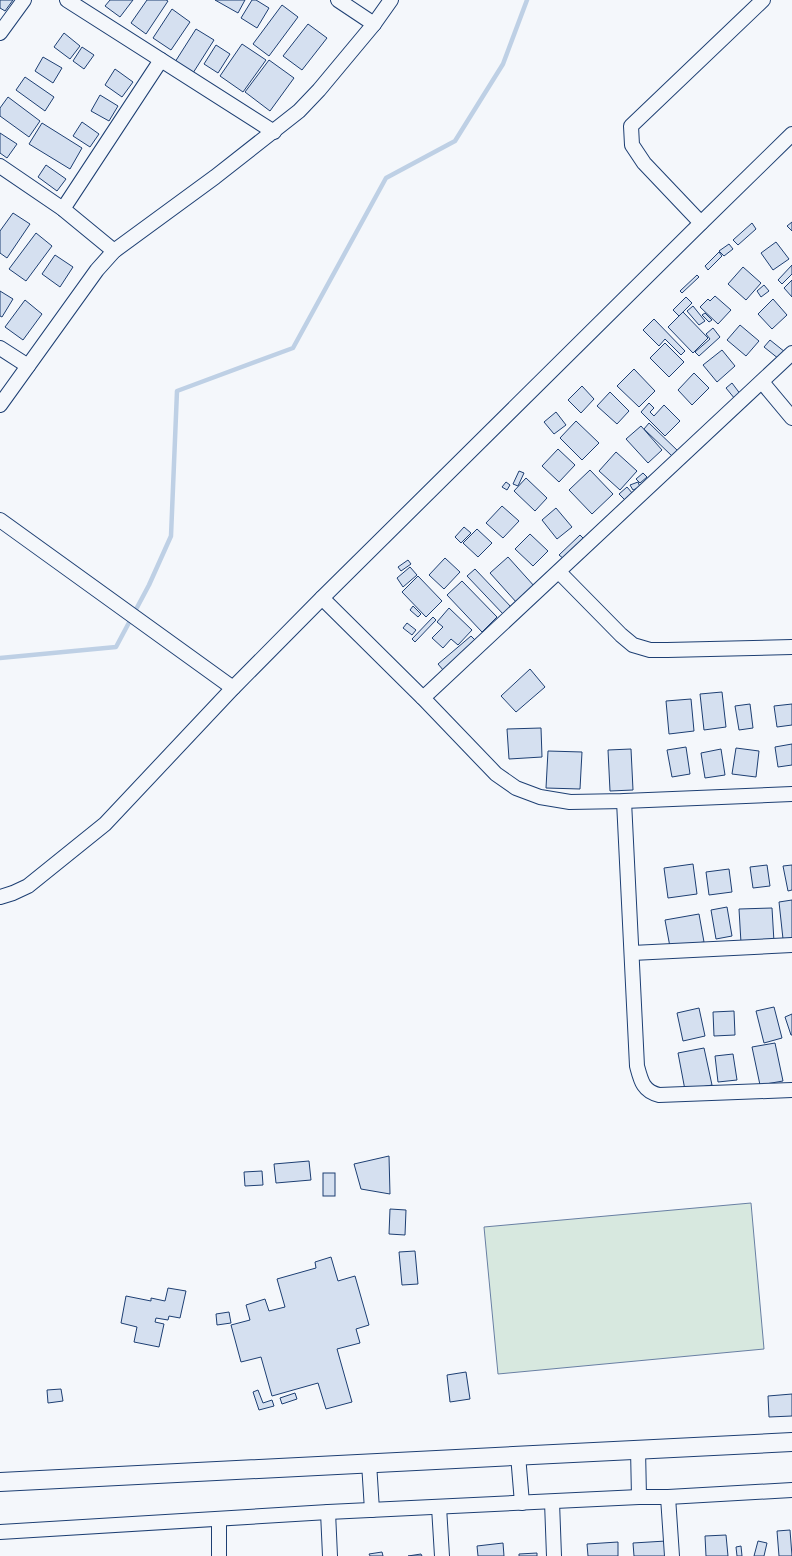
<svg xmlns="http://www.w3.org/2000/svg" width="792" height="1556" font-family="Rubik,sans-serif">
	<rect width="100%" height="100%" fill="#f4f7fb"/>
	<polygon fill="#d7e8df" stroke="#687fa3" points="751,1203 764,1349 498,1374 484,1227"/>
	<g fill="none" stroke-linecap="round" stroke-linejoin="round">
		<polyline stroke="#bed0e5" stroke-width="4.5" points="0,658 116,647 149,585 171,536 177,391 293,348 386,178 455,141 503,64 527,0"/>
	</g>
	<g fill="#d5e0f0" stroke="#1d3f73">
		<polygon points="0,0 13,0 5,11 0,8"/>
		<polygon points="110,0 133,0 120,17 105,6"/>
		<polygon points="147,0 166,0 168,1 146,34 131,23"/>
		<polygon points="215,0 245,0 238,13"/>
		<polygon points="252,0 256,0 269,8 257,28 241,18"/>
		<polygon points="282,5 298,17 269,56 253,44"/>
		<polygon points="172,9 190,22 171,50 153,38"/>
		<polygon points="308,24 327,38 302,70 283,56"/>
		<polygon points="196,29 214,40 193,73 175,62"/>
		<polygon points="64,33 80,46 70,59 54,47"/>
		<polygon points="242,44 266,60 243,92 220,76"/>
		<polygon points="216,45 230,54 218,73 204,64"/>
		<polygon points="82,47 94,55 84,69 73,61"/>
		<polygon points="43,57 62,68 53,83 35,71"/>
		<polygon points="269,60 294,78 270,111 245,92"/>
		<polygon points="115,69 133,82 122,97 105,85"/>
		<polygon points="25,77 54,97 45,111 16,90"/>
		<polygon points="100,95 118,106 109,121 91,111"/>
		<polygon points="8,97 40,121 29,137 0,116 0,108"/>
		<polygon points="82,122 99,134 90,147 73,136"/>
		<polygon points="42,123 82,148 70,169 29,144"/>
		<polygon points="0,133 17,144 7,158 0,153"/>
		<polygon points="46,165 66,179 57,191 38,177"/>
		<polygon points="13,213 30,224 7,258 0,253 0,231"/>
		<polygon points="792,222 792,231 787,226"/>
		<polygon points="752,223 756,229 738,245 733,240"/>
		<polygon points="36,233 52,246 26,281 9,269"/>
		<polygon points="776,242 789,259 773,270 761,253"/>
		<polygon points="729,244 733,249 724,256 719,251"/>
		<polygon points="719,252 722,256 708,270 705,266"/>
		<polygon points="55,255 73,267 60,287 42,274"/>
		<polygon points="792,265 792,274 782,284 778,280"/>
		<polygon points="743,267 761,283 746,300 728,284"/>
		<polygon points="697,275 699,277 682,293 680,291"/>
		<polygon points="792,280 792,297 784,288"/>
		<polygon points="764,285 769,291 761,297 757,291"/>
		<polygon points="0,291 13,299 2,317 0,316"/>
		<polygon points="715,296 731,310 718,324 700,307 708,299 710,301"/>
		<polygon points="686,297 692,303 679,316 673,310"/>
		<polygon points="773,299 787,315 772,329 758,314"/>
		<polygon points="25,300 42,314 23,340 5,327"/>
		<polygon points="693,306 705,321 699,325 687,311"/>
		<polygon points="683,312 708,338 693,353 668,327"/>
		<polygon points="705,313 712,320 709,322 702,315"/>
		<polygon points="654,319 685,351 681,355 665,339 659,346 643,330"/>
		<polygon points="740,325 759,341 746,356 727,340"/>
		<polygon points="713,328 720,337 699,356 695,352 710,339 706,334"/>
		<polygon points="770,340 785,352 779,359 764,347"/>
		<polygon points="665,343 684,362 669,377 650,358"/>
		<polygon points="722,350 735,366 717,382 703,365"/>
		<polygon points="634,369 655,391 639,407 617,386"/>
		<polygon points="694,373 709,388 692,405 678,390"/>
		<polygon points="732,383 741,395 735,399 726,388"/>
		<polygon points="582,386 594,399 581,413 568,400"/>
		<polygon points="610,392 629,411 617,424 597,406"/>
		<polygon points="649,403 654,408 650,412 654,416 664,405 680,421 665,436 641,412"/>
		<polygon points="556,412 566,425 554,434 544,422"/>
		<polygon points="576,421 599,443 582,460 560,438"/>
		<polygon points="649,423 679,452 673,457 644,429"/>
		<polygon points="641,426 662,450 648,463 626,439"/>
		<polygon points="558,449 575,465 559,482 542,466"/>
		<polygon points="616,452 637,471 620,490 599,471"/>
		<polygon points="590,470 613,494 592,514 569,490"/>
		<polygon points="519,471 524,473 518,486 513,484"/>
		<polygon points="643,473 647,477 640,483 636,479"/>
		<polygon points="526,478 547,498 535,511 514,491"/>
		<polygon points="506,482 510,485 507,490 502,487"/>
		<polygon points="638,482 640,487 633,490 630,485"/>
		<polygon points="627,487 633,494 626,501 619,494"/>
		<polygon points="502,506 519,521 503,538 486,523"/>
		<polygon points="556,508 572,527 557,539 542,520"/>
		<polygon points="464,527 471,533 461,543 455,537"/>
		<polygon points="477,529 492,543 478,557 463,543"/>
		<polygon points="530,534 548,551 533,566 515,549"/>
		<polygon points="580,535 584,539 564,559 559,555"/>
		<polygon points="508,557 535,587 517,603 490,573"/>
		<polygon points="445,558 460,572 444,589 429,575"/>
		<polygon points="408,560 411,564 401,571 398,567"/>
		<polygon points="410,567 417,575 403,587 397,578"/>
		<polygon points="475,569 512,608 504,615 467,576"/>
		<polygon points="418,576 442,601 426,617 402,592"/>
		<polygon points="462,581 497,617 482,632 447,595"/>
		<polygon points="413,606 421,614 418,617 410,610"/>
		<polygon points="449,608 472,630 458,645 451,639 443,648 432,638 443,627 437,622"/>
		<polygon points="433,617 436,620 415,642 412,639"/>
		<polygon points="407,623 416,630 412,635 403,628"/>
		<polygon points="471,636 477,642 444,671 438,664"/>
		<polygon points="530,669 545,687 516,712 501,696"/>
		<polygon points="722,692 726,727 704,730 700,694"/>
		<polygon points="691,699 694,731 669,734 666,701"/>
		<polygon points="750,704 753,728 739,730 735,706"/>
		<polygon points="792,704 792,725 777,727 774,706"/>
		<polygon points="541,728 542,757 509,759 507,729"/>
		<polygon points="792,744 792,765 778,767 775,747"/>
		<polygon points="686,747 690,774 672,777 667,750"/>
		<polygon points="736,748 759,751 756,777 732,774"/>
		<polygon points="631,749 633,790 610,791 608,750"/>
		<polygon points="721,749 725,775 705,778 701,753"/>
		<polygon points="548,751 582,752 580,789 546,788"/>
		<polygon points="693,864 697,894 668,898 664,868"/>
		<polygon points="767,865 770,886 753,888 750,867"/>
		<polygon points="792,865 792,890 788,891 783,866"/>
		<polygon points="729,869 732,892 709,895 706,872"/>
		<polygon points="792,900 792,938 783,939 779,902"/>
		<polygon points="727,907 732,936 716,939 711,910"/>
		<polygon points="772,908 774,942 741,943 739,909"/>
		<polygon points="699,914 704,942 670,947 665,920"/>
		<polygon points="774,1007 782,1038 764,1043 756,1011"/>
		<polygon points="699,1008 705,1036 683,1041 677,1013"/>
		<polygon points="734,1011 735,1035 714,1036 713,1012"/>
		<polygon points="792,1014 792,1035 791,1035 785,1017"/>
		<polygon points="775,1043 783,1081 760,1085 752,1047"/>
		<polygon points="704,1048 712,1085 685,1090 678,1053"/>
		<polygon points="733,1054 737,1080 718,1082 715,1056"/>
		<polygon points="389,1156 390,1194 361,1189 354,1164"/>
		<polygon points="309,1161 311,1180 276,1183 274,1164"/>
		<polygon points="262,1171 263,1185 245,1186 244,1172"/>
		<rect x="323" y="1173" width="12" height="23"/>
		<polygon points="390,1209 406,1210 405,1235 389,1234"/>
		<polygon points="415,1251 418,1284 402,1285 399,1252"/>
		<polygon points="331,1257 338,1281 355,1276 369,1325 356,1329 360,1343 337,1349 352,1402 326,1409 318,1383 272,1396 261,1357 241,1362 231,1325 250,1320 246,1305 265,1299 269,1311 285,1307 277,1279 316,1268 315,1262"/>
		<polygon points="168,1288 186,1291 180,1318 169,1316 168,1320 156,1318 155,1322 164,1324 159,1347 134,1342 137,1327 121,1323 126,1296 151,1301 151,1298 165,1301"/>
		<polygon points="229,1312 231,1323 217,1325 216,1314"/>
		<polygon points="466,1372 470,1399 450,1402 447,1375"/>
		<polygon points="61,1389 63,1401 48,1403 47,1390"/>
		<polygon points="258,1390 263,1403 272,1400 274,1406 259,1410 253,1392"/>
		<polygon points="295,1393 297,1399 282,1404 280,1398"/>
		<polygon points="792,1394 792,1416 769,1417 768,1396"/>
		<polygon points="790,1530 792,1556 779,1556 777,1531"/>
		<polygon points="726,1535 728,1556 706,1556 705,1536"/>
		<polygon points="666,1541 667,1556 634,1556 633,1543"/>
		<polygon points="758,1541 767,1543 764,1556 754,1556"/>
		<polygon points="618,1542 618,1556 588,1556 587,1544"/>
		<polygon points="503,1543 504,1556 478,1556 477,1546"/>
		<polygon points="741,1546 742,1556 737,1556 736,1547"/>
		<polygon points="382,1552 383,1556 370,1556 369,1554"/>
		<polygon points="537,1553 537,1556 519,1556 519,1554"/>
		<polygon points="421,1554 422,1556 408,1556"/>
	</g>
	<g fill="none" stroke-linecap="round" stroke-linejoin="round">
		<defs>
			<g id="minor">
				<polyline points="67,0 274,132"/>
				<polyline points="338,0 374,24"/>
				<polyline points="0,33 24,0"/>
				<polyline points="0,166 63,209 114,251"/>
				<polyline points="63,209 161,60"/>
				<polyline points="701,223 644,163 632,145 631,126 763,0"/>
				<polyline points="0,348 28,366"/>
				<polyline points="762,382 792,418"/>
				<polyline points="0,405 97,270 114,251 215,177 299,111 319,90 374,24 391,0"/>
				<polyline points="0,520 233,688"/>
				<polyline points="559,572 621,635 633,645 650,650 667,650 792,647"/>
				<polyline points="322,598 423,698 496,774 516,788 540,797 570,802 624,801 792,794"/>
				<polyline points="423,698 792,353"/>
				<path d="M624,801l13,265c4,15 6,25 22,29l133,-5"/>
				<polyline points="0,897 13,893 28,886 105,824 233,688 322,598 701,223 792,134"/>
				<polyline points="632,953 792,945"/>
				<polyline points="638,1449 639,1497"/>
				<polyline points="518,1455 522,1503"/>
				<polyline points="369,1463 372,1510"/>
				<polyline points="668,1497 672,1556"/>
				<polyline points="552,1502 554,1556"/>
				<polyline points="439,1507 442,1556"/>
				<polyline points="328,1512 330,1556"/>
				<polyline points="219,1519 219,1556"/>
				<polyline points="0,1532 328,1512 639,1497 668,1497 792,1490"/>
			</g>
			<polyline id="tertiary" points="0,1482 792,1442"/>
		</defs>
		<use href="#minor" stroke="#1d3f73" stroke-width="16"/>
		<use href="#tertiary" stroke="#1d3f73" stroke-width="20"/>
		<use href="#minor" stroke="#f4f7fb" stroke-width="14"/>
		<use href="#tertiary" stroke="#f4f7fb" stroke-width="18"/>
	</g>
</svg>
